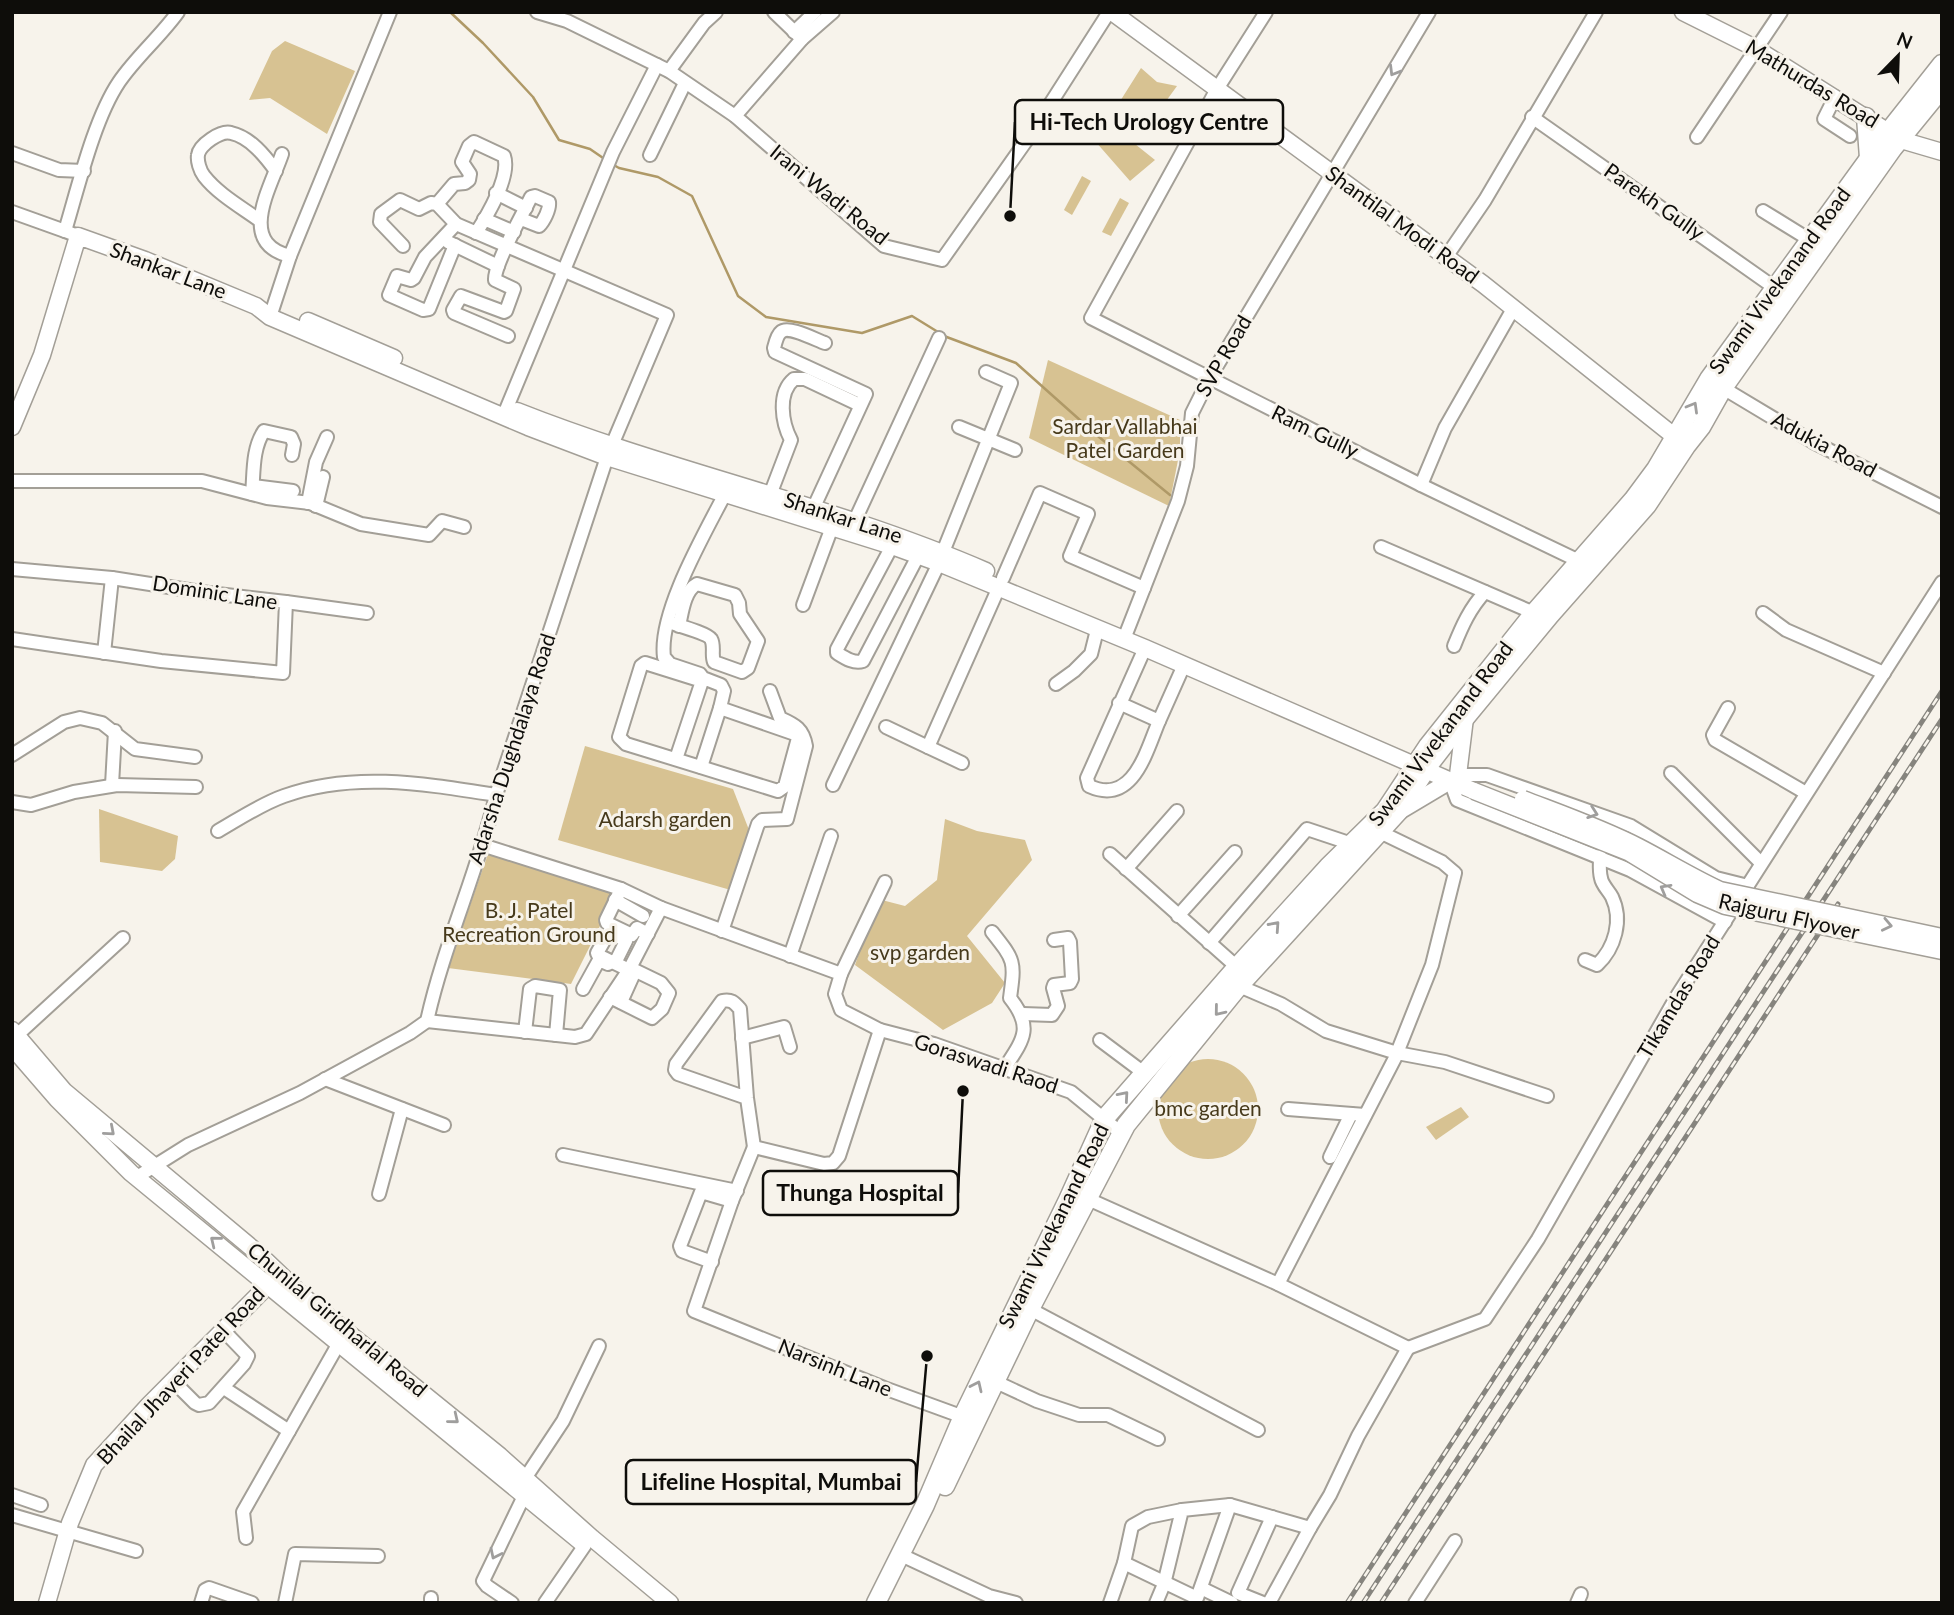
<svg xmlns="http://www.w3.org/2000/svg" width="1954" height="1615" font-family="Lato,sans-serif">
	<rect width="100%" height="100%" fill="#f7f3eb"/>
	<g fill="#d7c292">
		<polygon points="285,41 355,71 327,134 270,98 249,100 272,51"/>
		<polygon points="1141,68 1157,82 1177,86 1135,144 1155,160 1130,181 1095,141"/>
		<polygon points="1082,176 1091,181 1072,215 1064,210"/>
		<polygon points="1120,198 1129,203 1111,236 1102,232"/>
		<polygon points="1048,360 1180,420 1180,450 1169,506 1029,438"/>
		<polygon points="585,746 733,789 751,835 734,891 558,840"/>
		<polygon points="99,809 178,836 175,859 162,871 100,862"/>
		<polygon points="945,819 977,831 1025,840 1032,860 967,936 1005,983 992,1003 943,1030 855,965 878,899 905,906 937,880"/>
		<polygon points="488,854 617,892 571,984 448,968"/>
		<circle cx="1208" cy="1109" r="50"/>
		<polygon points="1461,1107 1469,1117 1436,1140 1426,1127"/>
	</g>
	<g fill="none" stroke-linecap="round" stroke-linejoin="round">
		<g stroke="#af9967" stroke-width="2.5">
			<polyline points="450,12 483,43 533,97 559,140 590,149 606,160"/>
			<polyline points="612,164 619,168 658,177 692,196 738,296 766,317 862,333 912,316 938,332"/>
			<polyline points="944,336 1016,363 1099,437 1170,495"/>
		</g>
		<defs>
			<g id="street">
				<polyline points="537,12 567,21 669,71 735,116 884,246 942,260 1031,134 1109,12"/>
				<polyline points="774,12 802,39"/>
				<polyline points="1266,12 1217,89 1091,318 1421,485 1579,561"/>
				<polyline points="794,32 815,12"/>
				<polyline points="669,71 704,23 716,12"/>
				<polyline points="1835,97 1824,119 1850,136"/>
				<polyline points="735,116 802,39 833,12"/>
				<polyline points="1532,117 1775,288"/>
				<polyline points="1697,137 1781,12"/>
				<polyline points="12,153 59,170 84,171"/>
				<path d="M282,154c-11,33 -46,89 8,102"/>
				<polyline points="650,155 685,83"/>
				<polyline points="496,193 526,208"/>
				<path d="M437,204l17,-20 11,-1 4,-3 1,-6 -8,-12 7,-16 5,-4 30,14c7,20 -17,60 -28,77"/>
				<polyline points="1763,211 1810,240"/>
				<polyline points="12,212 65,231"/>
				<polyline points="484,219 514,232"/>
				<path d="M259,220c-18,-13 -41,-26 -55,-44 -4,-5 -7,-15 -6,-21 1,-10 23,-25 33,-22 19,4 34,23 45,38"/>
				<path d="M78,236l-13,-5c13,-43 29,-112 54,-149 17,-25 41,-45 59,-70"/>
				<polyline points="448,242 498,266"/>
				<polyline points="455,245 429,309 423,310 389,295 397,276 411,280 414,278 425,257 456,224"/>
				<polyline points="1446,257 1485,200 1596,12"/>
				<polyline points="270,317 290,256 390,12"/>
				<path d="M508,336l-54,-23 -1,-3 8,-14 43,16 2,-1 8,-22 -19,-9c-1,-16 28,-66 36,-83l4,-1 14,6c1,7 -5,19 -10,24l-18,-7"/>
				<polyline points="1718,385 1813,442 1942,507"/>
				<polyline points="503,417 613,152 657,65"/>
				<polyline points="959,427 1015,450"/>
				<polyline points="12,481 202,481 267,498 310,503 361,524 429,535 442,521 464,527"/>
				<polyline points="1421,485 1445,428 1513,309"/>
				<polyline points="253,486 293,491"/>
				<path d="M252,494c2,-21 0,-45 12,-63l27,6 3,7 -2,11"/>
				<path d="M770,495l21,-55c-9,-17 -14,-47 3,-61h11l55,26"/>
				<polyline points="308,503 316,462 327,437"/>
				<polyline points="316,506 323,477"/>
				<path d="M813,509l53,-115 -91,-42 -1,-4c1,-4 3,-13 7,-16 7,-7 35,8 44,11"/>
				<polyline points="851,529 939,338"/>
				<path d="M892,546l-55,103v4c8,5 17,11 26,8l55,-105"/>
				<polyline points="1381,547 1534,613"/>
				<polyline points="943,552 1011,383 986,372"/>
				<polyline points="12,569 112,578 201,592 286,602 283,673 161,661 12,639"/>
				<polyline points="1003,578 1040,493 1088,514 1070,556 1144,588"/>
				<polyline points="286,602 367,613"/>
				<polyline points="803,605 832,527"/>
				<polyline points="1763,613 1786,630 1884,673"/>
				<path d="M668,622c8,3 39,11 43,17 4,7 0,16 3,23l28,10 6,-4 10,-27 -18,-27 -1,-11 -4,-8 -38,-11c-13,7 -15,29 -18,42"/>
				<polyline points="1124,639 1178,501 1187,466 1192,413 1209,379 1429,12"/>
				<path d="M1454,646c8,-20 16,-38 31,-54"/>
				<polyline points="104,653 112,578"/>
				<polyline points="1056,684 1074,671 1091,654 1097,630"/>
				<path d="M1119,703l40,18c-13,31 -26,85 -70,65l-2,-8 58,-130"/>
				<polyline points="1728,708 1713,735 1715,740 1806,793"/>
				<polyline points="1159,721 1184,665"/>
				<polyline points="886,727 928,747 999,587"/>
				<polyline points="928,747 962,763"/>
				<polyline points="12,755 64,722 80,718 102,723 135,749 195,757"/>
				<path d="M676,759l27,-81 -7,1 -51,-16 -4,3 -22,71 7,7 152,47 7,-5 13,-48 -3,-4 -75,-26 4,-17 -3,-6 -18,-7 -3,-4 -30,-10 -6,-7c-6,-46 44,-129 65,-171"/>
				<polyline points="701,767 720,708"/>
				<polyline points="1671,773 1761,863"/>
				<polyline points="1458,775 1487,775 1631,826 1716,878 1748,886"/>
				<polyline points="1450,781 1457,800 1630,870 1725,922"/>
				<polyline points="112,785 115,731"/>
				<polyline points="833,785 939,563"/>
				<polyline points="12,802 31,805 74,792 117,785 196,787"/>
				<path d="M218,831c21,-12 43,-27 66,-35 69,-25 142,-12 212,-1"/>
				<polyline points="482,845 621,889 661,908"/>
				<polyline points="1110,854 1237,967"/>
				<polyline points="1126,869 1177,811"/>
				<polyline points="621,889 606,920 607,923 632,935 637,928 648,934"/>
				<polyline points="615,900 643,916"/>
				<polyline points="1178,916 1235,852"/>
				<path d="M722,931l36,-107 4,-4 25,-1 19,-73c-3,-17 -10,-21 -26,-28l-10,-27"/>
				<path d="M992,932c23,29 23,29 18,66 24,30 13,42 -6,71"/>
				<polyline points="1209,943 1307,829 1352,844"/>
				<polyline points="790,956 831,836"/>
				<path d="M1585,960l12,5c18,-17 26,-45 15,-68 -3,-6 -10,-12 -11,-19 -2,-7 -1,-15 -1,-22"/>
				<path d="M615,963l11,-22 -17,-9 -12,21 1,2c10,5 21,10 31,15"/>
				<polyline points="841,974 885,882"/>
				<polyline points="1239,986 1281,1004 1326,1031 1397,1053 1445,1062 1547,1096"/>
				<polyline points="583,989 599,960 608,964"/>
				<polyline points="610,997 652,1018 662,1009 669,993 661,983 630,968"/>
				<polyline points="621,1002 635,971"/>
				<polyline points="1023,1014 1052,1015 1058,1006 1053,988 1054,985 1070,983 1072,979 1070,942 1068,938 1054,940"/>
				<polyline points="427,1021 575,1037 586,1034 630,968 661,908 841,974 835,994 841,1010 880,1030 839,1156 833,1163 824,1164 754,1147 732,1201 694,1311 884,1388 969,1419"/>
				<polyline points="880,1030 934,1044 1071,1092 1121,1133"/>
				<polyline points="525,1032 530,989 535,986 560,990 556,1035"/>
				<polyline points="17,1035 123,938"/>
				<polyline points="742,1038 784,1027 790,1047"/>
				<polyline points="1100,1040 1144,1073"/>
				<polyline points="325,1079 444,1125"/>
				<path d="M747,1098l-69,-24 -3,-4 1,-6 46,-63c9,-2 12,1 18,8l7,89 7,49"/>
				<polyline points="1288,1109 1365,1115"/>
				<polyline points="563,1155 737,1191"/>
				<polyline points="1330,1157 1351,1114"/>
				<path d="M137,1177l51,-32 112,-52 110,-60 17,-12c17,-77 51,-149 69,-226l111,-338 60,-142 -211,-91 -19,-20 -6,-1 -12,6 -19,-9 -19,14 -1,8 23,24"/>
				<polyline points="379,1194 402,1109"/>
				<polyline points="1088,1199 1278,1284 1408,1348 1358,1436 1330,1495 1310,1528 1230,1505 1182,1510 1164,1584 1156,1603"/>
				<polyline points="712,1262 682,1251 680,1246 701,1192 732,1201"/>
				<polyline points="1278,1284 1395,1058 1432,965 1455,873 1442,862 1382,833"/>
				<polyline points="1030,1309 1258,1430"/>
				<polyline points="1408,1348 1485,1319 1538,1239 1677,996 1942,582"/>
				<polyline points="173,1381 195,1403 199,1405 209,1403 244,1364 248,1356 223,1330"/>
				<polyline points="996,1382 1037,1401 1079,1415 1108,1415 1158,1439"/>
				<polyline points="227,1390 289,1431"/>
				<polyline points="520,1486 563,1421 599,1346"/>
				<polyline points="12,1495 41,1505"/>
				<polyline points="12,1515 136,1551"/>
				<polyline points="246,1538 243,1512 339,1343"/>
				<polyline points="899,1554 989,1596 1016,1603"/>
				<polyline points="1124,1563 1132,1526 1148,1517 1182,1510"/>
				<polyline points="1201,1588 1232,1603"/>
				<polyline points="201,1603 205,1590 209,1588 252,1603"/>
				<polyline points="285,1603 295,1554 378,1556"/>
				<polyline points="431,1603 431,1598"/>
				<polyline points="512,1603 487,1586 483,1581 524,1496"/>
				<polyline points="545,1603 585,1545"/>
				<polyline points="1110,1603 1124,1563 1197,1598 1230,1505"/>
				<polyline points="1263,1603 1238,1593 1272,1517"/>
				<polyline points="1269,1603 1310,1528"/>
				<polyline points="1415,1603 1455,1541"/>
				<polyline points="1577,1603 1581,1594"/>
			</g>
			<g id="secondary">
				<polyline points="1112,12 1483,284 1684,444"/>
				<polyline points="1683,12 1755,48 1901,140 1942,152"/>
				<polyline points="308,321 394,358"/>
				<path d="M517,411c154,61 317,94 469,160"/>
				<polyline points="12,427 42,355 78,236 145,260 256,306 270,317 528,427 607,457 892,546 939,563 1145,648 1474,791"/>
				<polyline points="1458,775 1465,718"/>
				<polyline points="1398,812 1450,781"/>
				<polyline points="12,1030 64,1091 259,1254 305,1298 500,1456 592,1538 670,1603"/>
				<polyline points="12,1047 57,1099 131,1173 582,1543"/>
				<polyline points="47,1603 70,1523 94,1465 149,1405 276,1277"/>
			</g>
			<g id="primary">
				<polyline points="1866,117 1869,158"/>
				<polyline points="945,1486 1030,1309 1126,1125 1239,986 1398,812 1431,762 1465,718 1550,615 1647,505 1686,446 1701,427 1723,388 1893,148 1942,88"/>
				<polyline points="876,1603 925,1505 963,1416 1068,1200 1105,1118 1237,967 1328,867 1385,811 1428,746 1534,613 1633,500 1656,469 1709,379 1889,131 1942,64"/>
			</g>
		</defs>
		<use href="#street" stroke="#a39f97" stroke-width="16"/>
		<use href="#secondary" stroke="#a39f97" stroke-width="19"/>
		<use href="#primary" stroke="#a39f97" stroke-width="21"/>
		<use href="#street" stroke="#fff" stroke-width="12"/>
		<use href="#secondary" stroke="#fff" stroke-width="16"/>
		<use href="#primary" stroke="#fff" stroke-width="18"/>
		<defs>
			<g id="rail">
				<polyline points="1347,1603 1942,691"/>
				<polyline points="1363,1603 1942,719"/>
				<polyline points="1381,1603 1838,904"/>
			</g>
		</defs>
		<use href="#rail" stroke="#86847e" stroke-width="5"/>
		<use href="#rail" stroke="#f7f3eb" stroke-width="2.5" stroke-dasharray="8" stroke-linecap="butt"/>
		<defs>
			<g id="secondary-bridge">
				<polyline points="1474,791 1628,852 1697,894 1725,906 1942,951"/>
				<path d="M1523,799c39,15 79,29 116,48 27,14 53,30 81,43l222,47"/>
			</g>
		</defs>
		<use href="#secondary-bridge" stroke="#a39f97" stroke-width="19" stroke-linecap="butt"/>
		<use href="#secondary-bridge" stroke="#fff" stroke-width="16"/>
	</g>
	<defs><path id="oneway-chevron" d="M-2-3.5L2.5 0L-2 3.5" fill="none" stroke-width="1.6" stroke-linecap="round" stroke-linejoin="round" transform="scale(1.75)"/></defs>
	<g stroke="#9f9e9d">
		<use href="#oneway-chevron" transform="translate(1394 71) rotate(121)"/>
		<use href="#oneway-chevron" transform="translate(1693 407) rotate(-60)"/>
		<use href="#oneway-chevron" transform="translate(1593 813) rotate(19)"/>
		<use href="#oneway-chevron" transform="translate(1665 889) rotate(-151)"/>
		<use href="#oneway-chevron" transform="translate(1887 925) rotate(12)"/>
		<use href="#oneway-chevron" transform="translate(1275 926) rotate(-48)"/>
		<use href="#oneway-chevron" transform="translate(1219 1011) rotate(129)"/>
		<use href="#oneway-chevron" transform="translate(1124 1096) rotate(-49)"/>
		<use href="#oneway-chevron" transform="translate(110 1131) rotate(41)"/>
		<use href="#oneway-chevron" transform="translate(215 1241) rotate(-141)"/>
		<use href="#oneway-chevron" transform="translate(977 1386) rotate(-65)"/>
		<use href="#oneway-chevron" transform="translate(454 1419) rotate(39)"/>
		<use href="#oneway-chevron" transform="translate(495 1554) rotate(116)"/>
	</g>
	<g text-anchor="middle" stroke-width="6" stroke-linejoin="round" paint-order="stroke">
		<g font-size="21" fill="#0e0d0a" stroke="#f7f3eb">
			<text transform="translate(1812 84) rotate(31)" y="7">Mathurdas Road</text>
			<text transform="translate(829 195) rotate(39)" y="7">Irani Wadi Road</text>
			<text transform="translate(1654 202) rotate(35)" y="7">Parekh Gully</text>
			<text transform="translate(1402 225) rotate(36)" y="7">Shantilal Modi Road</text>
			<text transform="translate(168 271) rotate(21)" y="7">Shankar Lane</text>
			<text transform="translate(1780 281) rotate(-54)" y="7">Swami Vivekanand Road</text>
			<text transform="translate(1224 356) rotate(-60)" y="7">SVP Road</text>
			<text transform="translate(1315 432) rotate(26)" y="7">Ram Gully</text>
			<text transform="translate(1824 445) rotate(28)" y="7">Adukia Road</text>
			<text transform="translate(843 518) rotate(18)" y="7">Shankar Lane</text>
			<text transform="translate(215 593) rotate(9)" y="7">Dominic Lane</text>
			<text transform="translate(1441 734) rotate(-53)" y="7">Swami Vivekanand Road</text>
			<text transform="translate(512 749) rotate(-72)" y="7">Adarsha Dughdalaya Road</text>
			<text transform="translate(1789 917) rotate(13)" y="7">Rajguru Flyover</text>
			<text transform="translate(1679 997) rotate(-59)" y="7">Tikamdas Road</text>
			<text transform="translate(986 1064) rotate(18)" y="7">Goraswadi Raod</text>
			<text transform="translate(1054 1226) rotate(-64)" y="7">Swami Vivekanand Road</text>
			<text transform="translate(337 1320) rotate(40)" y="7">Chunilal Giridharlal Road</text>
			<text transform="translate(835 1368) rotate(22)" y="7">Narsinh Lane</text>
			<text transform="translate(181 1376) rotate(-47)" y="7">Bhailal Jhaveri Patel Road</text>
		</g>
		<g font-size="21" fill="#46391a" stroke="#f7f3eb">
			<text x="1125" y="434">Sardar Vallabhai<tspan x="1125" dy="24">Patel Garden</tspan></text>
			<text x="665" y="827">Adarsh garden</text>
			<text x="529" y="918">B. J. Patel<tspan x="529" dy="24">Recreation Ground</tspan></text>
			<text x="920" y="960">svp garden</text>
			<text x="1208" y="1116">bmc garden</text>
		</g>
	</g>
	<path fill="none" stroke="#0e0d0a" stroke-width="2.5" d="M1010 216L1015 122M963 1091L958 1193M927 1356L916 1482"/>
	<g fill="#0e0d0a" stroke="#f7f3eb" stroke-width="2.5">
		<circle cx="1010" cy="216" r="7"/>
		<circle cx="963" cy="1091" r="7"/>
		<circle cx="927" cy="1356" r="7"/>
	</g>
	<g fill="#f7f3eb" stroke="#0e0d0a" stroke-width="2.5">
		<rect x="1015" y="100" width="268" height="44" rx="7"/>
		<rect x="763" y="1171" width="195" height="44" rx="7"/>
		<rect x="626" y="1460" width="290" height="44" rx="7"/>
	</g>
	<g font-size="23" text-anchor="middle" font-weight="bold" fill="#0e0d0a">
		<text x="1149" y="130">Hi-Tech Urology Centre</text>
		<text x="860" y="1201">Thunga Hospital</text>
		<text x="771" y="1490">Lifeline Hospital, Mumbai</text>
	</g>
	<rect width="1954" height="1615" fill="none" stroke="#0e0d0a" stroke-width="28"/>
	<g transform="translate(1898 56) rotate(23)" stroke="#f7f3eb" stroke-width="5" paint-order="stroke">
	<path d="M0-5L12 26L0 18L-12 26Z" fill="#0e0d0a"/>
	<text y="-10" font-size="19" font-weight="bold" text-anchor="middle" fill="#0e0d0a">N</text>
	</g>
</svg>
